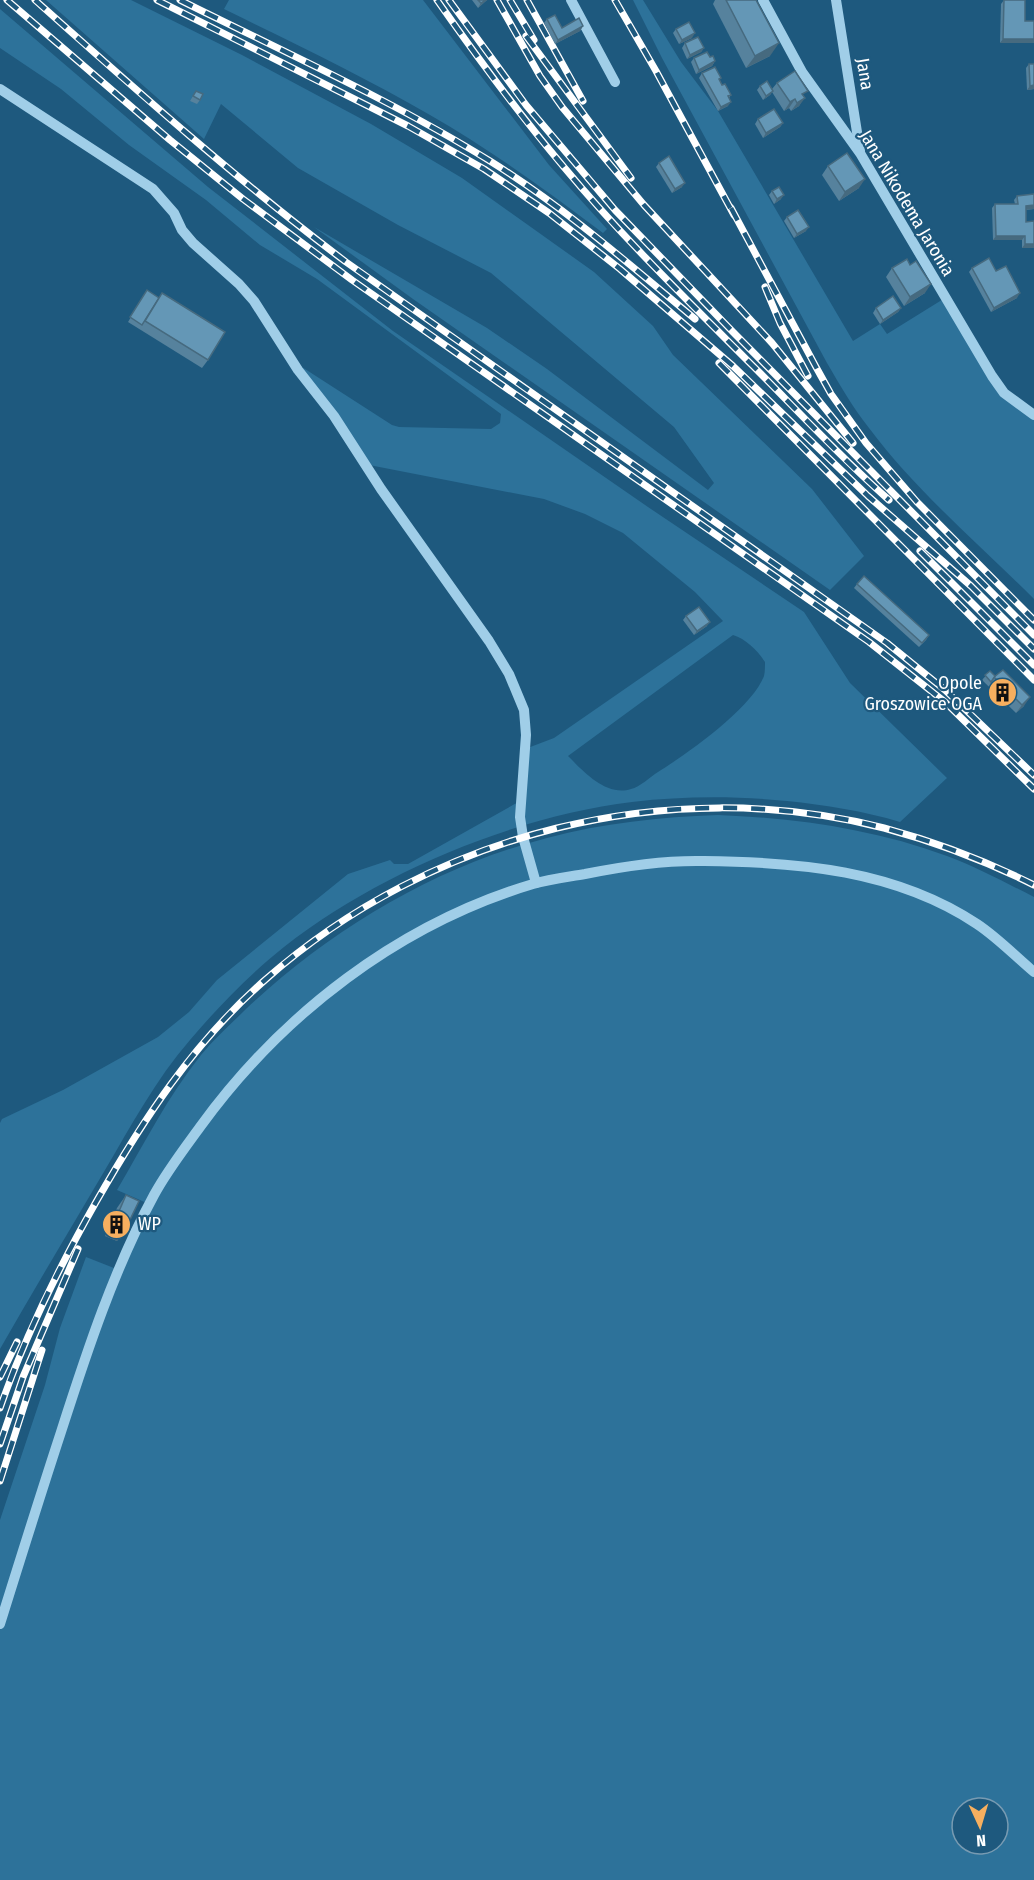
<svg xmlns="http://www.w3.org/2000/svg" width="1034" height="1880" font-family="'Fira Sans Condensed',sans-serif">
	<rect width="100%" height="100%" fill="#1e597e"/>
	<g fill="#2d729a" fill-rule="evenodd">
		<polygon points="46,0 131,0 242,55 371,124 462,178 594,272 653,326 673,355 812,489 864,556 830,590 413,299 314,227 487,328 547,369 708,490 714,483 674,427 491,273 398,225 298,168 221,104 204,139"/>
		<path d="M229,0h194l126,165 58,64 -4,4c-56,-42 -112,-83 -173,-118 -67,-39 -137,-72 -206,-106z"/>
		<path d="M633,0h10l38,62 37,49 135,230 27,-17 7,10 58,-36 47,78 42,39v184c-56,-56 -118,-108 -165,-171 -16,-20 -29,-43 -42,-65l-165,-305z"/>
		<path d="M0,9l208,178 185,144 255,176 156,105 46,71 97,95 -47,44c-36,-11 -75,-17 -113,-21 -52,-5 -103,-5 -155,1 -117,14 -256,72 -348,145 -34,27 -66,60 -94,93 -34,39 -59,86 -85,130 -35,60 -71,119 -105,179v-226l2,-4 61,-29 95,-53 31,-25 28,-32 131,-106 42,-14 4,4h14l112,-63 5,-52 29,-11 169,-117 -28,-29 -72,-59 -38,-19 -41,-15 -180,-35 -73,-104 101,65 7,2 92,2 9,-6 1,-9 -184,-135 -57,-34 -54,-45 -77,-55 -68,-56 -61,-41zM733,635c13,4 25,16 32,27 0,4 0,10 -1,14 -12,32 -77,78 -106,96 -8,5 -18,15 -27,17 -25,8 -48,-18 -63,-33z"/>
		<path d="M718,815c78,3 155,14 229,41 30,11 59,27 87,41v983h-1034v-360l45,-135 15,-57 26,-71 33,13 30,-66 -32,-14c27,-46 51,-94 84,-135 14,-17 30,-31 45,-46 84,-79 188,-142 301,-171 56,-15 113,-21 171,-23zM962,1808h36v36h-36z"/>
	</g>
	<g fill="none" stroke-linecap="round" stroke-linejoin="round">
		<g stroke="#a0cee8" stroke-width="10">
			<polyline points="571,0 615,82"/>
			<polyline points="763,0 802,72 860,153 992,376 1004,393 1034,415"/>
			<polyline points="836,0 860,151"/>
			<polyline points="0,89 153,189 174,213 182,230 193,243 239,284 254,301 298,370 334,416 381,489 489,641 509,674 524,710 526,735 520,817 523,837 536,883"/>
			<path d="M0,1624c20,-64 40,-128 61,-192 26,-81 53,-163 93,-237 13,-24 30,-46 46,-68 82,-113 199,-203 333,-243 17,-5 35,-7 52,-10 39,-8 78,-14 119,-13 94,1 192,9 273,63 21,14 38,32 57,48"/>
		</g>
		<defs>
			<g id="rail">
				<polyline points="7,0 170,140 243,199 352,280 869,642 945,702 1034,789"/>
				<path d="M35,0c101,90 202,180 311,262l541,381 58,47 89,85"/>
				<polyline points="157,0 408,126 484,169 549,213 620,269 733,366 868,496 971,586 1034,649"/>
				<path d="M180,0c104,52 211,100 310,161 74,46 139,103 205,158"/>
				<path d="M437,0c40,57 81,113 126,166 59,71 125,135 190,200 45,45 88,92 136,134"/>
				<polyline points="449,0 526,105 615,210 733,332 1034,635"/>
				<polyline points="497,0 540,76 562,107 644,205 772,343 853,443"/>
				<polyline points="510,0 534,40"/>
				<polyline points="527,0 583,101"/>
				<polyline points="615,0 656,71 734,215"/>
				<polyline points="526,36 631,178"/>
				<polyline points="731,208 816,367 831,394 866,443 917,502 1034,620"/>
				<polyline points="765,287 780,323 808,376"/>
				<polyline points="719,363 1034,680"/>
				<polyline points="920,551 1034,665"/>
				<polyline points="0,1377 17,1342"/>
				<path d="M0,1408c25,-72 58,-139 96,-206 47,-82 97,-159 169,-222 166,-147 404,-207 619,-152 52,14 102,33 150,57"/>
				<polyline points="0,1444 23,1377 78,1249"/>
				<polyline points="0,1481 42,1350"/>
			</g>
		</defs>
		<use href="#rail" stroke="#fff" stroke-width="7"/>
		<use href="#rail" stroke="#1e597e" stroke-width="4.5" stroke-dasharray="14" stroke-linecap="butt"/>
	</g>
	<g fill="#56829d">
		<polygon points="472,0 487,0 478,8"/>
		<polygon points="715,0 756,0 770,56 746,68 713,4"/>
		<polygon points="1004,0 1025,21 1000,43 1001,4"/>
		<polygon points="547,19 562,28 583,26 580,31 555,44 544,23"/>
		<polygon points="676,29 692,38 679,44 673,33"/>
		<polygon points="685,43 704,48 701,52 687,59 682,48"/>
		<polygon points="694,58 715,61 712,66 696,74 691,62"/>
		<polygon points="1029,64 1034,89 1027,90 1026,68"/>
		<polygon points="702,73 721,78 719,80 722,85 731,95 729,98 728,106 718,111 699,78"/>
		<polygon points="777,83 804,97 799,106 791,111 789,108 784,111 772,92 770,95 763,100 757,90 760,86 772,89"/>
		<polygon points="196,91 200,100 197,104 190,101"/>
		<polygon points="758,119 783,123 780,127 763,138 755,124"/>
		<polygon points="659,163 682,187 672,193 656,167"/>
		<polygon points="828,166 859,188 839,201 822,175"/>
		<polygon points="772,191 781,199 774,204 769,195"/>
		<polygon points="1034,194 1034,209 1026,210 1026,222 1034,221 1034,248 1022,248 1022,240 993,240 992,208 995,204 1015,204 1014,200 1017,196"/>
		<polygon points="787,217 806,231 794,238 784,221"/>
		<polygon points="892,268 925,293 904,306 886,277"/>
		<polygon points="972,268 996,271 1017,298 991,312 969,272"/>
		<polygon points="147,290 208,360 202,368 128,322"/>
		<polygon points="876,308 901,308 898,312 880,324 873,313"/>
		<polygon points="857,584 929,635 926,640 919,647 854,588"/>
		<polygon points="686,616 707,626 694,635 683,620"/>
		<polygon points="990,671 1024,706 1016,713 982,680"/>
		<polygon points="126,1195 126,1228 117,1241 105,1236 117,1208"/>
	</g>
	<g fill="#466a7f">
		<polygon points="486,0 487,0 478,8 481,3"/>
		<polygon points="583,26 580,31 555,44 558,40"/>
		<polygon points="695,33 692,38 679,44 682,40"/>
		<polygon points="1003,39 1034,39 1034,43 1000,43"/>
		<polygon points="779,43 770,56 746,68 755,56"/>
		<polygon points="704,48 701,52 687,59 690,55"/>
		<polygon points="715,61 712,66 696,74 699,70"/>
		<polygon points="1034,85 1034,89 1027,90 1030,86"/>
		<polygon points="773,91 770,95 763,100 766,96"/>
		<polygon points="805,98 799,106 791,111 797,103"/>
		<polygon points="795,99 789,108 784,111 790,102"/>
		<polygon points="731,102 728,106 718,111 721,107"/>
		<polygon points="783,123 780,127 763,138 766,133"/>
		<polygon points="865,179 859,188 839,201 845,192"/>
		<polygon points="685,183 682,187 672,193 675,189"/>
		<polygon points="784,195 781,199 774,204 777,199"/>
		<polygon points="1034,205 1034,209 1023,210 1026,206"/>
		<polygon points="809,227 806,231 794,238 797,234"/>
		<polygon points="996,236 1025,236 1022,240 993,240"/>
		<polygon points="1025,244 1034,244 1034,248 1022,248"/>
		<polygon points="931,284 925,293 904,306 910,297"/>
		<polygon points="1020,293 1017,298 991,312 994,308"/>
		<polygon points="901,308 898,312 880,324 883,320"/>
		<polygon points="710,622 707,626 694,635 697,631"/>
		<polygon points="1030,697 1024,706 1016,713 1022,705"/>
		<polygon points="114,1223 126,1228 117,1241 105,1236"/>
	</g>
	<g fill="#6497b6" stroke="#466a7f" stroke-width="1.5">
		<polygon points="478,0 486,0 481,3"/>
		<polygon points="726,0 756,0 779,43 755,56"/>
		<polygon points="1004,0 1025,0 1025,21 1034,21 1034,39 1003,39"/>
		<polygon points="555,15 562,28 579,18 583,26 558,40 547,19"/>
		<polygon points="689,22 695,33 682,40 676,29"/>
		<polygon points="698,37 704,48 690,55 685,43"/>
		<polygon points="707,52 710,57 713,56 715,61 699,70 694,58"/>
		<polygon points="1029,64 1034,64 1034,85 1030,86"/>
		<polygon points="715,67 721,78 719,79 722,85 725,84 731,95 728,96 731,102 721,107 702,73"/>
		<polygon points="795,71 808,91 802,94 805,98 797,103 795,99 790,102 777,83"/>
		<polygon points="767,81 773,91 766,96 760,86"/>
		<polygon points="196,91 203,94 200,100 193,96"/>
		<polygon points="774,109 783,123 766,133 758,119"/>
		<polygon points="847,153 865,179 845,192 828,166"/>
		<polygon points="669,156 685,183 675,189 659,163"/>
		<polygon points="779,187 784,195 777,199 772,191"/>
		<polygon points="1034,194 1034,205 1026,206 1026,222 1034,221 1034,244 1025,244 1025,236 996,236 995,204 1018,204 1017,196"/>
		<polygon points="798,210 809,227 797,234 787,217"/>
		<polygon points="989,258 996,271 1006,266 1020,293 994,308 972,268"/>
		<polygon points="907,259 910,265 916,261 931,284 910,297 892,268"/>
		<polygon points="147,290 159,298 142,325 130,317"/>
		<polygon points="162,293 225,332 208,360 145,321"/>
		<polygon points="893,296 901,308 883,320 876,308"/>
		<polygon points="864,576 929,635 922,643 857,584"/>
		<polygon points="699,607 710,622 697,631 686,616"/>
		<polygon points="1003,670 1030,697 1022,705 994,677"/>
		<polygon points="990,671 995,676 991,682 985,675"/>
		<polygon points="126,1195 139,1201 126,1228 114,1223"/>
	</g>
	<defs>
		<symbol id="building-disc" viewBox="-11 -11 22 22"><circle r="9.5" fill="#f7af5f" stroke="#1e597e"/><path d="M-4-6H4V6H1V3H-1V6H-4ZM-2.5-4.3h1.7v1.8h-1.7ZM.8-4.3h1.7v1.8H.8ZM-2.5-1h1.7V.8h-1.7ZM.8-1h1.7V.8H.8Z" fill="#111"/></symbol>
	</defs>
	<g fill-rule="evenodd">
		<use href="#building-disc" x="986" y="676" width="33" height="33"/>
		<use href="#building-disc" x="100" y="1208" width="33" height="33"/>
	</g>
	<g text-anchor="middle" stroke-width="4.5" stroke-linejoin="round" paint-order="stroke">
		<g font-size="18" fill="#fff" stroke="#1e597e">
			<text transform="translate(865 74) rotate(81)" y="6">Jana</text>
			<text transform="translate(907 203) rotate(59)" y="6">Jana Nikodema Jaronia</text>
		</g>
		<g font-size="18" fill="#fff" stroke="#1e597e" text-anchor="end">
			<text x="982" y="689">Opole<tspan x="982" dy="21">Groszowice OGA</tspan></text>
			<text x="138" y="1230" text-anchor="start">WP</text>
		</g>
	</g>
	<g transform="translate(980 1826) rotate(176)"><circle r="28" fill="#1e597e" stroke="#789bb2" stroke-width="1.5"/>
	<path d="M0-4.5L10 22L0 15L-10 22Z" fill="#f7af5f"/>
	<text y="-9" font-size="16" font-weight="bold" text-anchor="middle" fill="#ffffff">N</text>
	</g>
</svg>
